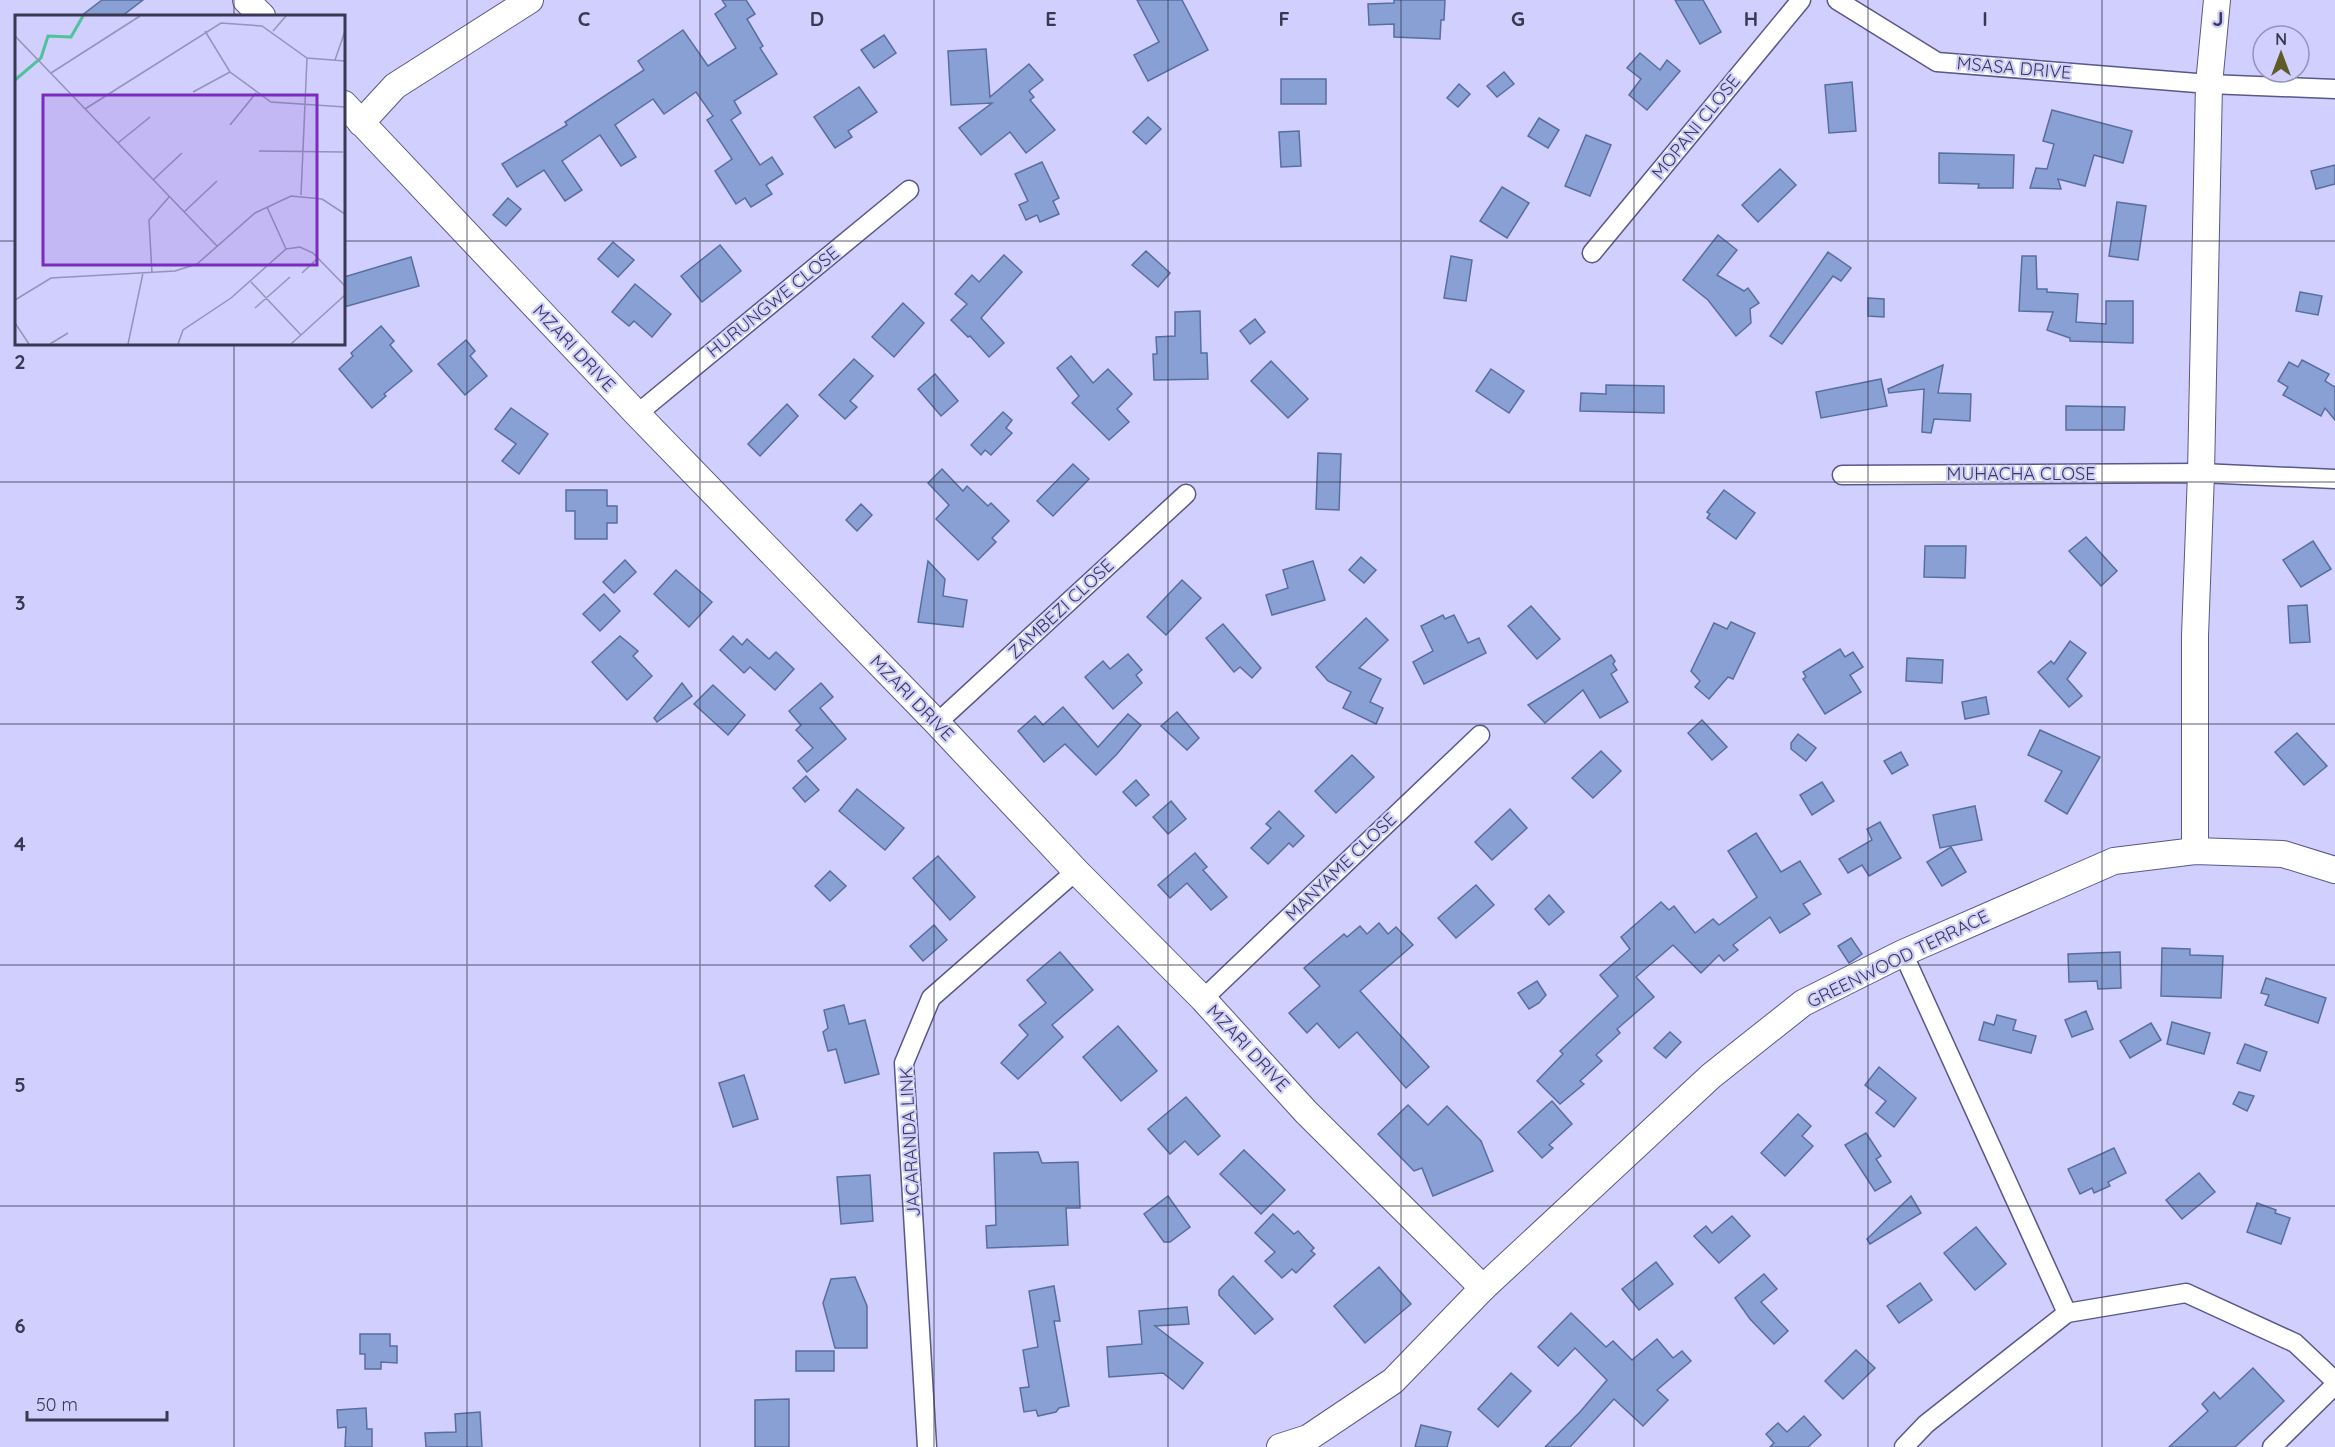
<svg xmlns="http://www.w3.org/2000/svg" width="2335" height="1447" font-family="Quicksand,sans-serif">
	<rect width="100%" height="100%" fill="#d0cffe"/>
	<g fill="#89a0d4" stroke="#596e9f" stroke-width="1.5">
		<polygon points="102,0 143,0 122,16 81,16"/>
		<polygon points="722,0 746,0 755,14 747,19 763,46 760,48 777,74 734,101 741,113 731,120 760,165 772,157 783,174 766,185 772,194 751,207 745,198 736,204 715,171 732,159 707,120 713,116 696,92 664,114 653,99 615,125 636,157 621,166 600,135 562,161 582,190 565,201 544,170 517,187 502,164 567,125 565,122 644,70 638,61 683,30 708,66 736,48 715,14 726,6"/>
		<polygon points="1137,0 1182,0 1208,50 1148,81 1134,55 1159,42"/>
		<polygon points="1394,0 1445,0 1444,20 1441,20 1440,39 1394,37 1394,24 1369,25 1368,4 1394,3"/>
		<polygon points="1675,0 1703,0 1721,32 1700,44"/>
		<polygon points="884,35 896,53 874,68 861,50"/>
		<polygon points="986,49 990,97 1029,64 1043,80 1029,91 1034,97 1030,100 1055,130 1026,153 1010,132 981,155 959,128 992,103 951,105 948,51"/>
		<polygon points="1640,53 1660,70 1667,60 1680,71 1647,110 1629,95 1641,79 1627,68"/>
		<polygon points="1504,72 1514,84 1497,97 1487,86"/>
		<rect x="1281" y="79" width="45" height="25"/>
		<polygon points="1852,82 1856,131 1829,133 1825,85"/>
		<polygon points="1459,84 1470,94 1458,107 1447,98"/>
		<polygon points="859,87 877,112 848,131 852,137 835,148 814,117"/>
		<polygon points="2052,110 2132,131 2123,163 2094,155 2085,186 2058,179 2061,189 2030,188 2036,168 2047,169 2054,144 2043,141"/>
		<polygon points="1148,117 1161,129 1146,144 1133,132"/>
		<polygon points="1539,118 1559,130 1548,148 1528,136"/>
		<polygon points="1299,131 1301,166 1281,167 1279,132"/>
		<polygon points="1586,135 1611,145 1590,196 1565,186"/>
		<polygon points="1939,153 2014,155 2013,188 1978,188 1979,184 1939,183"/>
		<polygon points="1042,162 1059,198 1053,201 1059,214 1040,222 1037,215 1026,220 1019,205 1028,201 1015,174"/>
		<polygon points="2335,165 2335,184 2316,189 2311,171"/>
		<polygon points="1780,169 1796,185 1758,222 1742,205"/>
		<polygon points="1502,187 1529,203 1507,238 1480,221"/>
		<polygon points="508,198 521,209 506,226 493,215"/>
		<polygon points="2117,202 2146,206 2138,260 2109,256"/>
		<polygon points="1718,235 1737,250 1717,275 1744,291 1748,288 1759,303 1750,309 1751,323 1736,336 1708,300 1683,280"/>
		<polygon points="613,242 634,260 618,277 598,259"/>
		<polygon points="720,245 741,271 702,302 681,276"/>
		<polygon points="1146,251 1170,273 1158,287 1132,265"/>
		<polygon points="1828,252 1851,268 1841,281 1833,276 1782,344 1770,336"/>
		<polygon points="1004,255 1022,272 981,318 1004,343 989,357 970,336 968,337 951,320 967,304 955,294 972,275 979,282"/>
		<polygon points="1451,256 1472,260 1466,301 1444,298"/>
		<polygon points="2022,256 2036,256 2037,289 2047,289 2047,292 2078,294 2076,322 2106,324 2106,301 2133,301 2133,343 2070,341 2070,338 2047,330 2053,312 2019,311"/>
		<polygon points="411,257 419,286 344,307 344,277"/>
		<polygon points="635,284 671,314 652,337 634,321 629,326 612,312"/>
		<polygon points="2300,292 2322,296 2318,315 2296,311"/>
		<polygon points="1868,298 1884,299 1884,317 1868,316"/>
		<polygon points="903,303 924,323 894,357 872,337"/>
		<polygon points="1200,311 1201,353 1207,353 1208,379 1154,380 1153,354 1157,354 1156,337 1175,336 1175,312"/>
		<polygon points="1255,319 1265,332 1250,344 1240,331"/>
		<polygon points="381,326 394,341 390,345 412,371 384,394 386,396 372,408 339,369 353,356 351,353"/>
		<polygon points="466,340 475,351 470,356 487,376 465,395 438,364"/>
		<polygon points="1071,356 1093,383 1108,369 1132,394 1117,409 1129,422 1109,440 1072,403 1079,396 1057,368"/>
		<polygon points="854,359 873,376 850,401 857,407 845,419 819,395"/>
		<polygon points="2302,360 2329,374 2325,381 2335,387 2335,420 2325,408 2321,416 2283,395 2288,387 2278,381 2289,362 2298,367"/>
		<polygon points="1271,361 1308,399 1288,418 1251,381"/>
		<polygon points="1943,365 1938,393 1971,394 1970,421 1934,419 1931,433 1922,432 1924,389 1889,393 1888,389"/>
		<polygon points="1491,369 1524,391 1509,413 1476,391"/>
		<polygon points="935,374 958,401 941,416 918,389"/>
		<polygon points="1881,379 1887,406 1821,418 1816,392"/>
		<polygon points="1606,385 1664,386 1664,413 1580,411 1581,393 1606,394"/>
		<polygon points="787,404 798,416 760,456 748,444"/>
		<polygon points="2066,406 2125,407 2124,430 2066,430"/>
		<polygon points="511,408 548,434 519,474 502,461 516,444 495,429"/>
		<polygon points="1003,412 1012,420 1006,428 1012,433 991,455 985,450 981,455 971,445"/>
		<polygon points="1318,453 1341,454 1339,510 1316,509"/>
		<polygon points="1073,464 1089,479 1053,516 1037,501"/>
		<polygon points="942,469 963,491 967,486 988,506 991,503 1009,521 992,538 996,542 978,560 936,519 949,505 928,483"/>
		<polygon points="566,490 607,490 607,506 617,506 617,523 607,523 607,539 575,539 575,511 566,511"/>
		<polygon points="1724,490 1755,513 1736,539 1707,518 1710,514 1707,512"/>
		<polygon points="861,504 872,515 857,531 846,520"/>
		<polygon points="2086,537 2117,571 2101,586 2069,551"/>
		<polygon points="2313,541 2331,569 2301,587 2283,560"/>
		<polygon points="1925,546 1966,546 1965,578 1924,577"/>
		<polygon points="1361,557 1376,570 1364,583 1349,570"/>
		<polygon points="625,560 636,572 614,593 603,582"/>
		<polygon points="928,561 945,579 943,596 967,600 963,627 918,622"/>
		<polygon points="1313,561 1325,600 1272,615 1266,595 1288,588 1283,570"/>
		<polygon points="676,570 712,602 689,627 654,594"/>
		<polygon points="1182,580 1201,598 1166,635 1147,617"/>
		<polygon points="604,594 620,611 600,631 583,614"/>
		<polygon points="2307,605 2310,642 2290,643 2288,606"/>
		<polygon points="1531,606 1560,639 1537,659 1508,626"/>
		<polygon points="1443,615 1445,619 1454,615 1468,643 1479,638 1486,653 1424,684 1413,662 1433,651 1421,626"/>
		<polygon points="1366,618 1388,640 1359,668 1381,679 1370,702 1383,708 1376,724 1343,708 1351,692 1328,681 1316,667"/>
		<polygon points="1731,622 1755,633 1733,679 1728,677 1709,699 1695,687 1700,681 1691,671 1714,623 1727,629"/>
		<polygon points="1223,624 1261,668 1252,678 1240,667 1234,672 1206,638"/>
		<polygon points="620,636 638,651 633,656 652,676 627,700 592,662"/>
		<polygon points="733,636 742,645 747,639 769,659 776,652 794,669 775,690 750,667 744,673 720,650"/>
		<polygon points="2070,641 2086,653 2067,679 2082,696 2069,707 2038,672 2051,661 2054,664"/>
		<polygon points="1840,649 1845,657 1853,652 1863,667 1850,675 1861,692 1825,714 1803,679 1806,677 1803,672"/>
		<polygon points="1128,654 1142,670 1136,675 1142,683 1113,709 1085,677 1103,661 1110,669"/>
		<polygon points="1611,655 1615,661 1613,664 1617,670 1611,674 1628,702 1600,718 1583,690 1545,723 1528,705"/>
		<polygon points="1907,658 1943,660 1942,683 1906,681"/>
		<polygon points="682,683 692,696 657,722 654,718"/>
		<polygon points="821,683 833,697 820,708 846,739 807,772 798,761 813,748 796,730 801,725 789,711"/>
		<polygon points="713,685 745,715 728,735 694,704"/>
		<polygon points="1986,697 1989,714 1965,719 1962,702"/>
		<polygon points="1063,707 1098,747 1128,714 1141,725 1117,754 1096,775 1065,744 1044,762 1018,731 1035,716 1043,725"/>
		<polygon points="1177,712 1199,738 1187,750 1161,726"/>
		<polygon points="1702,720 1727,747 1712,760 1688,733"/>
		<polygon points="2040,730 2100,757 2067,814 2045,801 2062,771 2028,755"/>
		<polygon points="2297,733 2327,766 2304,785 2275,752"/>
		<polygon points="1798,734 1816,748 1806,761 1791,749 1791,743"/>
		<polygon points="1601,751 1621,771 1593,798 1572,778"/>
		<polygon points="1901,752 1908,765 1892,774 1884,761"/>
		<polygon points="1352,755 1374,777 1336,813 1315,791"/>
		<polygon points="806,776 819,790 805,802 793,788"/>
		<polygon points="1136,780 1149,795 1136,806 1123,792"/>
		<polygon points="1822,782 1834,801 1812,815 1800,795"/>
		<polygon points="857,789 904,828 885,850 839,811"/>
		<polygon points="1171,801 1186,819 1168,834 1153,817"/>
		<polygon points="1975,806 1982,840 1940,848 1933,815"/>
		<polygon points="1510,809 1527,828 1492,860 1475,842"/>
		<polygon points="1279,811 1304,836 1293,847 1289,843 1268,864 1251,848 1271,828 1266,824"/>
		<polygon points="1880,822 1901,858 1869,876 1862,865 1848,873 1839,859 1872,840 1867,829"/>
		<polygon points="1756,833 1781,872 1800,861 1821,894 1803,904 1810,914 1780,933 1770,917 1733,945 1738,950 1724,961 1719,955 1701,973 1673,945 1636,977 1654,997 1617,1029 1620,1033 1596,1055 1602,1061 1580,1081 1584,1084 1560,1104 1537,1081 1563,1054 1560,1051 1618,996 1600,975 1630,949 1621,937 1661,902 1669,910 1674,906 1695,933 1713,919 1719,925 1757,897 1728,851"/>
		<polygon points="1951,847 1966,872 1942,886 1927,862"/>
		<polygon points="1195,853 1207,867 1203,870 1227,897 1211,910 1187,883 1170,898 1158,885"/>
		<polygon points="938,856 975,897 950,920 913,878"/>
		<polygon points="830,871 846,886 830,901 815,886"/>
		<polygon points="1476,885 1494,905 1456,938 1438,918"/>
		<polygon points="1549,895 1564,912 1549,925 1535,909"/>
		<polygon points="1379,923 1388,934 1396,927 1413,945 1360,991 1429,1067 1406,1088 1357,1032 1339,1048 1317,1023 1307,1033 1289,1013 1320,986 1304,968 1344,934 1347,937 1360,926 1367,934"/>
		<polygon points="934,925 947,940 923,961 910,946"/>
		<polygon points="1851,938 1862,954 1849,963 1838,946"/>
		<polygon points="2162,948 2190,949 2190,955 2223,956 2221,998 2161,996"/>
		<polygon points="1060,952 1093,990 1052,1025 1063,1037 1018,1079 1001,1063 1028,1035 1019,1025 1046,1003 1027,980"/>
		<polygon points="2120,952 2121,988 2098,989 2097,981 2069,982 2068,954"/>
		<polygon points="2266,978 2326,998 2318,1023 2265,1005 2269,995 2261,993"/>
		<polygon points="1537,981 1546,995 1539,1003 1529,1009 1518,993"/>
		<polygon points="844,1005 849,1024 865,1020 879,1074 845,1083 836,1049 828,1051 823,1032 828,1028 824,1010"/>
		<polygon points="2086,1011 2093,1029 2072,1037 2065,1020"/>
		<polygon points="1997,1015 2016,1020 2013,1030 2036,1036 2031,1053 1979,1040 1984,1022 1994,1025"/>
		<polygon points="2172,1022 2210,1033 2204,1054 2167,1044"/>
		<polygon points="2151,1023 2161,1040 2130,1058 2120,1041"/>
		<polygon points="1118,1026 1157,1071 1121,1101 1083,1057"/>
		<polygon points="1670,1032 1681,1042 1666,1058 1654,1048"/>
		<polygon points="2245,1044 2267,1052 2260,1071 2237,1063"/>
		<polygon points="1879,1067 1916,1098 1894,1127 1876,1113 1886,1101 1865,1085"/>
		<polygon points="744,1075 758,1119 733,1127 719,1083"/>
		<polygon points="2239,1092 2254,1096 2247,1111 2233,1104"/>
		<polygon points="1186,1097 1220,1136 1198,1155 1185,1141 1170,1154 1148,1129"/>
		<polygon points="1552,1101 1572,1124 1549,1145 1553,1148 1542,1158 1518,1132"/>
		<polygon points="1408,1105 1428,1125 1447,1106 1481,1141 1493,1171 1433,1196 1422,1168 1414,1171 1378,1134"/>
		<polygon points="1798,1114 1811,1126 1802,1136 1813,1146 1785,1176 1761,1153"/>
		<polygon points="1866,1133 1881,1156 1876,1159 1891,1182 1875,1191 1845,1145"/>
		<polygon points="2114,1148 2126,1173 2108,1182 2110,1186 2094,1193 2092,1188 2080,1194 2068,1169"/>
		<polygon points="1244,1150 1285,1190 1261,1214 1220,1174"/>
		<polygon points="1038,1152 1042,1163 1078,1162 1080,1208 1066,1208 1068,1245 987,1248 986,1226 996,1225 994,1153"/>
		<polygon points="2199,1173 2215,1192 2182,1219 2166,1200"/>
		<polygon points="870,1175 873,1221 841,1224 837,1177"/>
		<polygon points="1168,1196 1190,1227 1170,1242 1164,1242 1144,1214"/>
		<polygon points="1911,1196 1921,1213 1870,1244 1867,1239"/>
		<polygon points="2257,1203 2276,1210 2275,1213 2290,1218 2281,1244 2247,1232"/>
		<polygon points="1273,1214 1294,1234 1298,1231 1314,1248 1311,1251 1315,1254 1296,1273 1292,1269 1282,1278 1265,1261 1275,1252 1255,1233"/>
		<polygon points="1732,1216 1750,1236 1719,1263 1694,1236 1706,1226 1712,1233"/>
		<polygon points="1976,1227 2006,1264 1975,1290 1944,1253"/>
		<polygon points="1656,1262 1673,1284 1639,1310 1622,1289"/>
		<polygon points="1379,1267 1411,1304 1365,1343 1334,1306"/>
		<polygon points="1764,1274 1777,1289 1761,1302 1788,1331 1774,1344 1750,1319 1735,1298"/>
		<polygon points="1233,1276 1273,1319 1255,1334 1219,1295 1219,1290"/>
		<polygon points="855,1277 867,1306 867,1348 835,1348 823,1303 831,1279"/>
		<polygon points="1920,1283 1932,1300 1899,1323 1887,1306"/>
		<polygon points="1054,1286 1060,1321 1054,1321 1069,1406 1059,1408 1056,1412 1038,1416 1036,1410 1024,1412 1020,1388 1029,1387 1023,1350 1038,1347 1029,1291"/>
		<polygon points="1187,1307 1189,1324 1155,1326 1203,1363 1183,1389 1163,1373 1109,1377 1107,1347 1142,1344 1139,1311"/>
		<polygon points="1571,1313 1606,1347 1613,1341 1632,1360 1657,1339 1673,1358 1682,1351 1691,1361 1657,1390 1668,1400 1643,1426 1614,1399 1570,1447 1545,1447 1580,1412 1607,1380 1575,1348 1558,1366 1538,1347"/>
		<polygon points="360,1334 390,1334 390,1346 397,1346 397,1363 381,1362 381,1369 365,1369 365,1354 360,1354"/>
		<polygon points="1856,1350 1875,1368 1843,1399 1825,1381"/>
		<rect x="796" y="1351" width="38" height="20"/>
		<polygon points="2253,1368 2284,1401 2235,1447 2169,1447 2208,1411 2202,1404 2214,1392 2220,1399"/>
		<polygon points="1511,1373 1531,1391 1498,1427 1478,1409"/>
		<polygon points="789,1399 789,1447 755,1447 755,1400"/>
		<polygon points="366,1408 367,1429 372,1429 372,1447 345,1447 346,1427 338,1428 337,1410"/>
		<polygon points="480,1412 482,1447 426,1447 425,1433 456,1432 455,1414"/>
		<polygon points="1804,1416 1821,1435 1808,1447 1770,1447 1774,1443 1766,1434 1778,1423 1787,1432"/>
		<polygon points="1421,1425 1451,1432 1447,1447 1415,1447"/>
	</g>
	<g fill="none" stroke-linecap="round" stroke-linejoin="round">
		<defs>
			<g id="street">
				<polyline points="1837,0 1937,62 2209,84 2335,89"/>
				<polyline points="1592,253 1801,0"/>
				<polyline points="637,414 909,190"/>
				<polyline points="1842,475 2201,473 2335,479"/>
				<polyline points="937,723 1186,494"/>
				<polyline points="1903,953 2067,1313"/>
				<polyline points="1203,999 1480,735"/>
				<polyline points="927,1447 904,1063 931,998 1076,871"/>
				<polyline points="1904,1447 1926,1424 2067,1313 2186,1293 2295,1343 2335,1381"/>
				<polyline points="2272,1447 2335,1385"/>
			</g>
			<g id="secondary">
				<polyline points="246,0 262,16"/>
				<polyline points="344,104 637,414 937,723 1076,871 1203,999 1306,1112 1483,1288"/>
				<polyline points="361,123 395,86 530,0"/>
				<polyline points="2195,851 2195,636 2201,473 2209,84 2217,0"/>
				<polyline points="1280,1447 1308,1438 1393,1381 1483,1288 1711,1076 1803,1003 1903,953 2114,861 2195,851 2283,854 2335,870"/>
			</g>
		</defs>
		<use href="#street" stroke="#5a578a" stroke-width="21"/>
		<use href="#secondary" stroke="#5a578a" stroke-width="28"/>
		<use href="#street" stroke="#fff" stroke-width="18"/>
		<use href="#secondary" stroke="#fff" stroke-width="26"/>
	</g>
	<path fill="none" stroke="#3a3951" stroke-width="1.5" stroke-opacity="0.55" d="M234,0v16M467,0v1447M700,0v1447M934,0v1447M1168,0v1447M1401,0v1447M1634,0v1447M1868,0v1447M2102,0v1447M0,241h16M344,241h1991M234,344v1103M0,482h2335M0,724h2335M0,965h2335M0,1206h2335"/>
	<g text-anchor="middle" stroke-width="4.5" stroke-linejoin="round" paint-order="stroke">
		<g font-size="18" fill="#3a3951" stroke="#d0cffe">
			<text transform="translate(2014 68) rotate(5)" y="6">MSASA DRIVE</text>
			<text transform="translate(1696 127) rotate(-51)" y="6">MOPANI CLOSE</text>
			<text transform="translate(773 302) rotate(-39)" y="6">HURUNGWE CLOSE</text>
			<text transform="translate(574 348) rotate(47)" y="6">MZARI DRIVE</text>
			<text x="2021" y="480">MUHACHA CLOSE</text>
			<text transform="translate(1061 609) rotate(-43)" y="6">ZAMBEZI CLOSE</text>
			<text transform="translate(912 698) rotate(46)" y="6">MZARI DRIVE</text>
			<text transform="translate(1341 867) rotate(-44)" y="6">MANYAME CLOSE</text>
			<text transform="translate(1898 959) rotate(-26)" y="6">GREENWOOD TERRACE</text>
			<text transform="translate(1248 1048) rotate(47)" y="6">MZARI DRIVE</text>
			<text transform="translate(910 1142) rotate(-93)" y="6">JACARANDA LINK</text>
		</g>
	</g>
	<g transform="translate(15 15)">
		<rect width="330" height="330" fill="#d0cffe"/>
		<path fill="none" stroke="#4dc498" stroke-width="3" d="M0,65l26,-22 7,-22 23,1 12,-21"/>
		<path fill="none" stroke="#9493b9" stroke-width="1.5" d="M190,16l25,41 41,30 74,5M258,16l13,-15M0,21l202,210M320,45l10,-29M36,58l89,-57M178,77l37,-20M70,94l136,-86 41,3 45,32 38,3M215,110l26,-32M103,128l32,-26M244,136l84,1M138,165l29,-27M286,180l6,-137M252,192l19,42M169,197l33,-31M137,258l-3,-53 20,-23M287,258l16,-15M236,267l50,53M0,285l36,-22 124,-7 22,-7 58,-51 36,-17 31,3 23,15M240,293l35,-31M0,308l14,21M35,329l18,-11M113,329l15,-71M163,329l5,-14 48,-32 55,-49 14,-2 13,6 32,33M276,329l54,-49"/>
		<path fill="#7b2cbf" fill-opacity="0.15" stroke="#7b2cbf" stroke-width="3" d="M28,80h274v170h-274z"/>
		<rect width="330" height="330" fill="none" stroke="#3a3951" stroke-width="3"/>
	</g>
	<g font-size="20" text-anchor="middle" font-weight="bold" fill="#3a3951" stroke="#d0cffe" stroke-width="4.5" stroke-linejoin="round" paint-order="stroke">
		<text x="584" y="26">C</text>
		<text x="817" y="26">D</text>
		<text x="1051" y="26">E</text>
		<text x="1284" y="26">F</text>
		<text x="1518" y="26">G</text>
		<text x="1751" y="26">H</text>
		<text x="1985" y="26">I</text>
		<text x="2218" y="26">J</text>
		<text x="20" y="369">2</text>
		<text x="20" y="610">3</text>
		<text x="20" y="851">4</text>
		<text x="20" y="1092">5</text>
		<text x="20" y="1333">6</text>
	</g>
	<g transform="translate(2281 54)"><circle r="28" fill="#d0cffe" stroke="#9493b9" stroke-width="1.5"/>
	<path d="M0-4.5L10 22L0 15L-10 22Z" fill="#5e5b27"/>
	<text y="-9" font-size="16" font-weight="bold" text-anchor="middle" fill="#3a3951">N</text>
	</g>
	<path d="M27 1411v9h140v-9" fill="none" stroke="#3a3951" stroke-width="3"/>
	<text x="36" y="1411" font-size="18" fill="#3a3951" stroke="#d0cffe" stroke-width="4.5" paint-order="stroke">50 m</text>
</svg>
